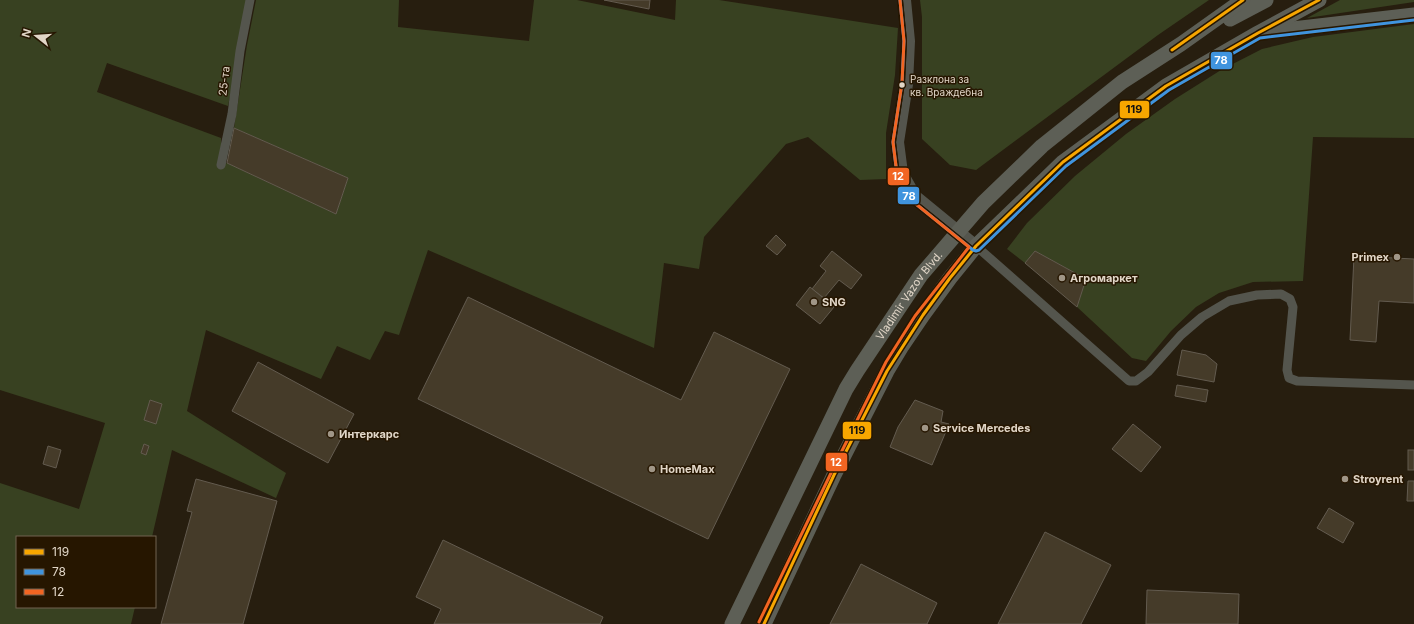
<svg xmlns="http://www.w3.org/2000/svg" width="1414" height="624" font-family="Inter,sans-serif">
	<rect width="100%" height="100%" fill="#271e0f"/>
	<g fill="#384121">
		<polygon points="0,0 250,0 228,106 107,63 97,92 221,138 221,165 227,163 336,214 348,178 234,128 247,45 256,0 399,0 398,27 529,41 534,0 577,0 675,20 676,0 719,0 898,28 895,75 886,133 886,179 860,180 808,137 786,144 704,237 699,269 664,263 654,348 428,250 399,335 385,331 370,360 337,346 321,379 206,330 187,411 286,473 276,498 172,450 152,537 17,537 17,607 135,607 131,624 0,624 0,483 79,509 105,423 0,390"/>
		<polygon points="920,0 1209,0 1158,35 976,170 950,165 922,139 922,17"/>
		<polygon points="1340,0 1414,0 1414,2 1307,18"/>
		<polygon points="1414,24 1414,138 1313,137 1303,281 1253,282 1219,293 1196,307 1171,331 1146,361 1132,358 1077,307 1086,279 1035,251 1025,263 1007,249 1027,223 1075,176 1126,134 1175,99 1221,70 1262,49 1313,37"/>
	</g>
	<g fill="#453b29" stroke="#635b4f">
		<polygon points="604,0 650,0 649,9"/>
		<polygon points="234,128 348,178 336,214 227,163"/>
		<polygon points="776,235 786,245 777,255 766,246"/>
		<polygon points="832,251 862,275 851,289 839,280 824,298 812,289 826,271 820,266"/>
		<polygon points="1035,251 1086,279 1077,307 1025,263"/>
		<polygon points="1354,256 1414,259 1414,303 1379,301 1376,342 1350,340"/>
		<polygon points="810,287 834,307 820,324 796,305"/>
		<polygon points="468,297 681,400 714,332 790,369 708,539 418,399"/>
		<polygon points="1182,350 1206,355 1217,364 1214,382 1177,375"/>
		<polygon points="258,362 354,414 328,463 232,411"/>
		<polygon points="1177,385 1208,390 1206,402 1175,396"/>
		<polygon points="150,400 162,404 156,424 144,420"/>
		<polygon points="915,400 943,411 941,422 949,424 932,465 890,447 898,427"/>
		<polygon points="1133,424 1161,447 1141,472 1112,449"/>
		<polygon points="144,444 149,446 146,455 141,453"/>
		<polygon points="48,446 61,450 56,468 43,464"/>
		<rect x="1408" y="450" width="6" height="20"/>
		<polygon points="196,479 277,501 243,624 161,624 192,512 187,511"/>
		<polygon points="1408,481 1414,481 1414,501 1407,501"/>
		<polygon points="1329,508 1354,523 1343,543 1317,528"/>
		<polygon points="1045,532 1111,565 1081,624 998,624"/>
		<polygon points="443,540 603,617 600,624 434,624 441,609 416,597"/>
		<polygon points="861,564 937,603 927,624 830,624"/>
		<polygon points="1147,590 1239,594 1238,624 1146,624"/>
	</g>
	<g fill="none" stroke-linecap="round" stroke-linejoin="round">
		<g stroke="#54554d" stroke-width="9">
			<polyline points="221,165 232,114 240,51 250,0"/>
			<polyline points="976,246 1129,381 1136,381 1148,372 1181,335 1202,317 1229,301 1257,295 1281,294 1290,299 1293,307 1287,370 1289,378 1297,381 1414,385"/>
		</g>
		<polyline stroke="#54554d" stroke-width="12" points="905,0 909,41 907,84 898,142 902,173 915,196 976,246"/>
		<g stroke="#5d5f56" stroke-width="15">
			<polyline points="1230,19 1266,0"/>
			<polyline points="1267,32 1414,15"/>
			<path id="s1" d="M732,624l114,-235 11,-18 64,-96 62,-72 59,-57 80,-64 59,-38 62,-44"/>
			<polyline points="764,624 834,475 887,371 902,346 923,315 950,278 976,246 1063,162 1166,86 1258,33 1319,0"/>
		</g>
		<defs>
			<g id="bus-1">
				<polyline points="1172,50 1243,0"/>
				<polyline points="764,624 834,475 887,371 923,315 950,278 976,246 1063,162 1166,86 1258,33 1319,0"/>
			</g>
			<polyline id="bus-2" points="900,0 904,41 902,83 893,142 897,175 911,200 973,250 976,251 979,250 1066,166 1169,90 1260,38 1414,20"/>
			<polyline id="bus-3" points="759,622 832,471 886,362 915,316 969,247 911,200 897,174 893,142 902,83 904,41 900,0"/>
		</defs>
		<use href="#bus-1" stroke="#261600" stroke-width="6"/>
		<use href="#bus-2" stroke="#261600" stroke-width="6"/>
		<use href="#bus-3" stroke="#261600" stroke-width="6"/>
		<use href="#bus-1" stroke="#f7a600" stroke-width="3"/>
		<use href="#bus-2" stroke="#4094de" stroke-width="3"/>
		<use href="#bus-3" stroke="#f26522" stroke-width="3"/>
	</g>
	<circle fill="#e1d6c7" stroke="#261600" stroke-width="1.5" cx="902" cy="85" r="3.5"/>
	<g fill="#a09687" stroke="#261600" stroke-width="1.5">
		<circle cx="1397" cy="257" r="4"/>
		<circle cx="1062" cy="278" r="4"/>
		<circle cx="814" cy="302" r="4"/>
		<circle cx="925" cy="428" r="4"/>
		<circle cx="331" cy="434" r="4"/>
		<circle cx="652" cy="469" r="4"/>
		<circle cx="1345" cy="479" r="4"/>
	</g>
	<g text-anchor="middle" stroke-width="3" stroke-linejoin="round" paint-order="stroke">
		<g font-size="10" fill="#e1d6c7" stroke="#261600" text-anchor="start">
			<text x="910" y="83">Разклона за<tspan x="910" dy="13">кв. Враждебна</tspan></text>
		</g>
		<g font-size="11" fill="#e1d6c7" stroke="#261600">
			<text transform="translate(224 81) rotate(-83)" y="4">25-та</text>
			<text dy="4" stroke="none"><textPath href="#s1" startOffset="374">Vladimir Vazov Blvd.</textPath></text>
		</g>
		<g font-size="11" font-weight="bold" fill="#e1d6c7" stroke="#261600" text-anchor="start">
			<text x="1389" y="261" text-anchor="end">Primex</text>
			<text x="1070" y="282">Агромаркет</text>
			<text x="822" y="306">SNG</text>
			<text x="933" y="432">Service Mercedes</text>
			<text x="339" y="438">Интеркарс</text>
			<text x="660" y="473">HomeMax</text>
			<text x="1353" y="483">Stroyrent</text>
		</g>
	</g>
	<g stroke="#261600" stroke-width="1.5">
		<rect x="1210" y="51" width="23" height="19" rx="4" fill="#4094de"/>
		<rect x="1119" y="100" width="31" height="19" rx="4" fill="#f7a600"/>
		<rect x="887" y="167" width="23" height="19" rx="4" fill="#f26522"/>
		<rect x="897" y="186" width="23" height="19" rx="4" fill="#4094de"/>
		<rect x="842" y="421" width="30" height="19" rx="4" fill="#f7a600"/>
		<rect x="825" y="452" width="23" height="20" rx="4" fill="#f26522"/>
	</g>
	<g font-size="11" text-anchor="middle" font-weight="bold" fill="#fff">
		<text x="1221" y="64">78</text>
		<text x="898" y="180">12</text>
		<text x="909" y="200">78</text>
		<text x="836" y="466">12</text>
	</g>
	<g font-size="11" text-anchor="middle" font-weight="bold" fill="#111">
		<text x="1134" y="113">119</text>
		<text x="857" y="434">119</text>
	</g>
	<rect x="16" y="536" width="140" height="72" fill="#261600" stroke="#716350"/>
	<rect x="24" y="549" width="20" height="6" fill="#f7a600" stroke="#716350"/>
	<text x="52" y="556" font-size="12" fill="#e1d6c7">119</text>
	<rect x="24" y="569" width="20" height="6" fill="#4094de" stroke="#716350"/>
	<text x="52" y="576" font-size="12" fill="#e1d6c7">78</text>
	<rect x="24" y="589" width="20" height="6" fill="#f26522" stroke="#716350"/>
	<text x="52" y="596" font-size="12" fill="#e1d6c7">12</text>
	<g transform="translate(36 36) rotate(287)" stroke="#261600" stroke-width="3" paint-order="stroke">
	<path d="M0-3L7 15L0 10L-7 15Z" fill="#e1d6c7"/>
	<text y="-6" font-size="11" font-weight="bold" text-anchor="middle" fill="#e1d6c7">N</text>
	</g>
</svg>
